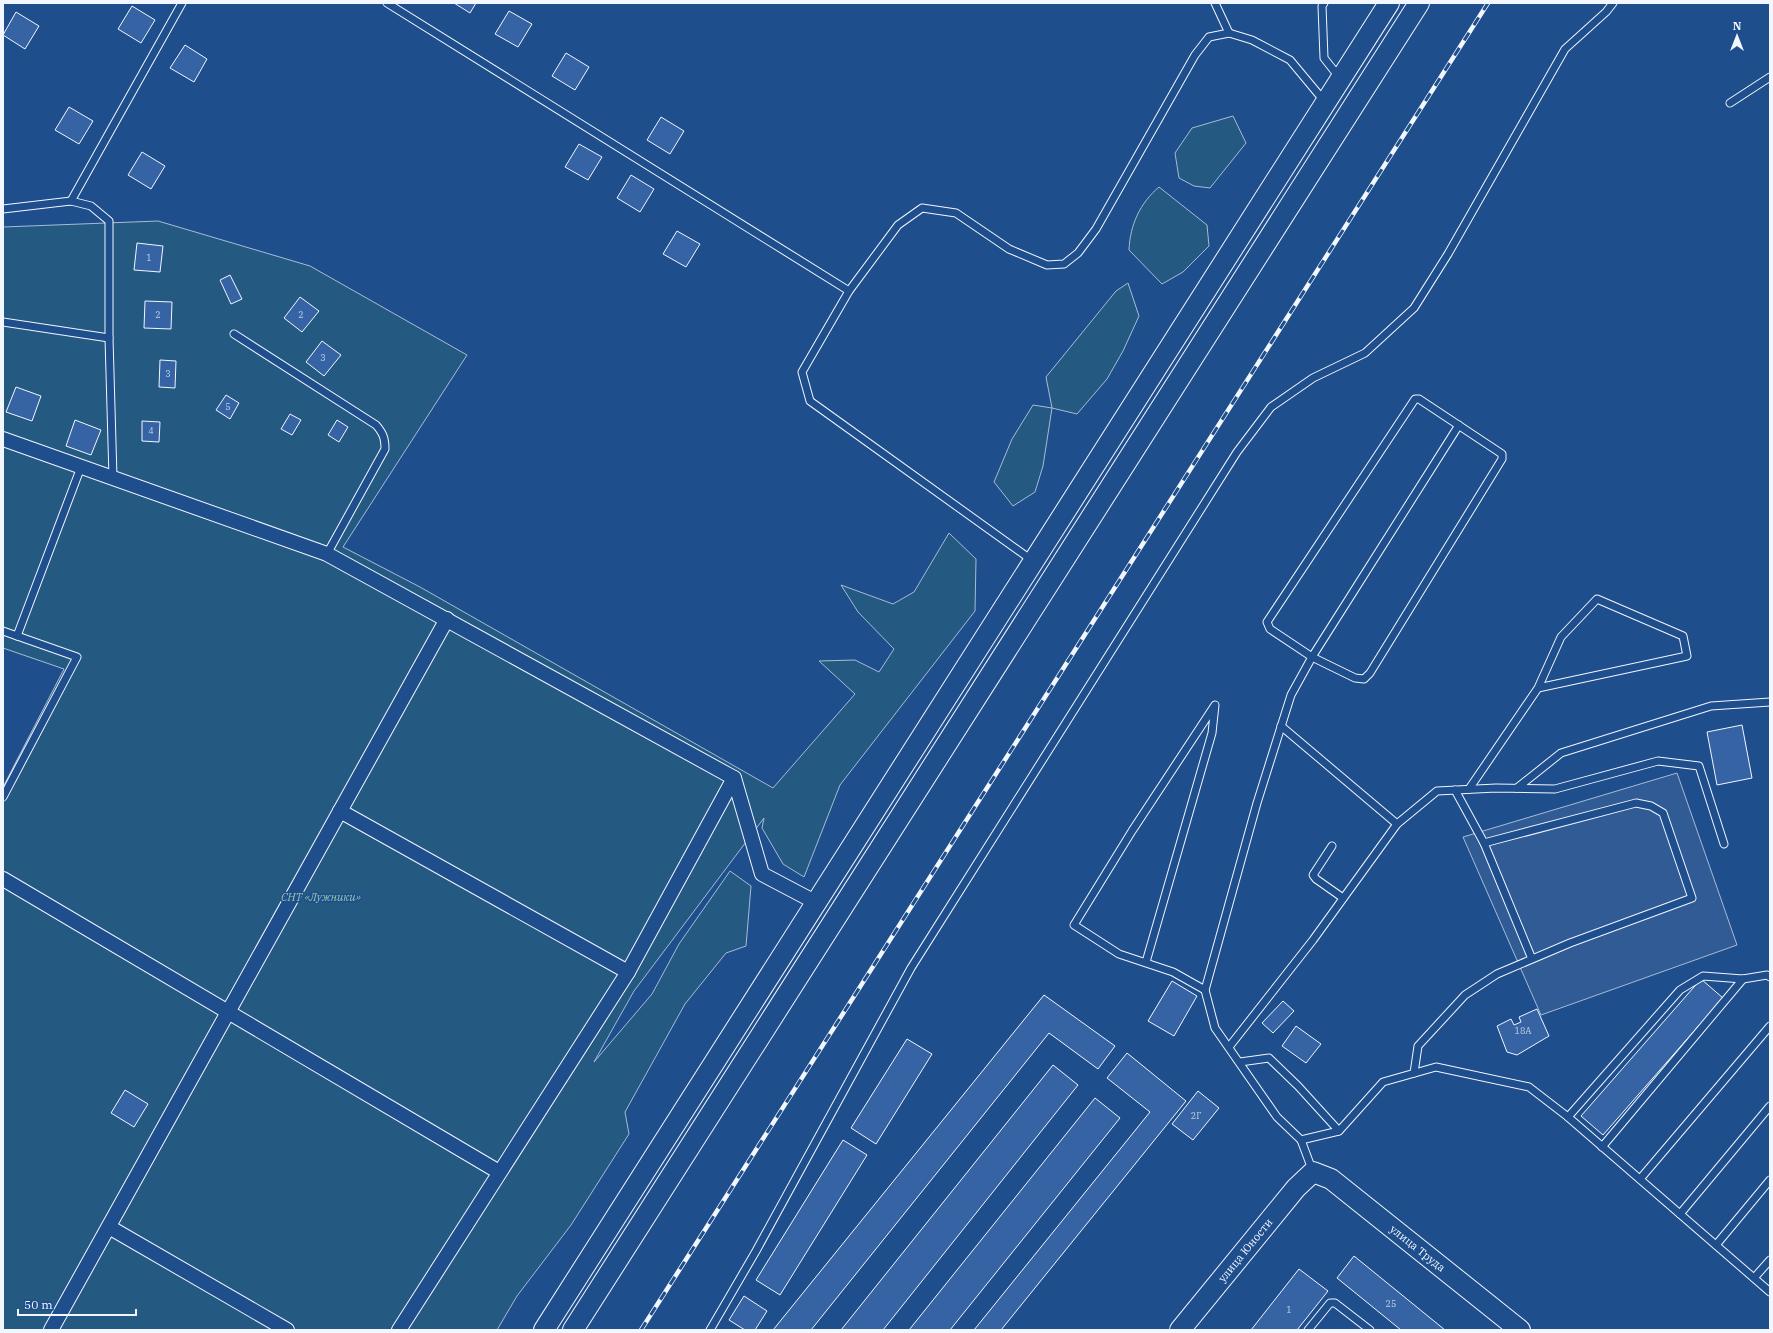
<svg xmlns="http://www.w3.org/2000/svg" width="1773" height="1333" font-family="'IBM Plex Serif',serif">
	<rect width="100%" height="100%" fill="#1f4e8c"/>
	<g fill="#245a82" stroke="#a8bbd7">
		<polygon points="1233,116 1246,143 1210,188 1194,186 1179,178 1175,153 1192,128"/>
		<path d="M1159,187l48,38 2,21 -26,26 -21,12 -33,-34c1,-25 11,-47 30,-63z"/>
		<polygon points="158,221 310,266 467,355 343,547 420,587 773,788 855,694 819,661 855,660 879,672 894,649 858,612 841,585 893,604 914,592 949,533 976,559 975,611 840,785 804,877 783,864 762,828 764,818 634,991 594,1062 652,994 679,944 730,871 751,886 746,946 726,953 685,1004 625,1112 629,1134 571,1225 517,1296 497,1330 3,1330 3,787 64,669 3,648 3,227"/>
		<polygon points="1128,283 1139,316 1123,351 1107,379 1077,414 1052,408 1043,466 1035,492 1013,506 994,482 1012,439 1033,405 1052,408 1046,377 1116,291"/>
	</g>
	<polygon fill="#305b95" stroke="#a8bbd7" points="1677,773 1737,945 1541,1015 1463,837"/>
	<g fill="#3563a3" stroke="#f2f6ff">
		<polygon points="454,3 476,3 470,13"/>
		<polygon points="132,6 155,20 141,43 118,29"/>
		<polygon points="509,11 532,24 518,47 495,34"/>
		<polygon points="16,12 39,26 25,49 3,35"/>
		<polygon points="185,45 207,59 194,82 170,68"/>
		<polygon points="566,53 589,67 575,90 552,76"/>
		<polygon points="69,107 93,121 79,144 55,130"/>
		<polygon points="661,117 684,131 670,154 647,140"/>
		<polygon points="579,144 602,157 588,180 565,167"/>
		<polygon points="142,152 165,166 151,189 128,175"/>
		<polygon points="631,175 654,189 640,212 617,198"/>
		<polygon points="677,231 700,244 686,267 663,254"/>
		<polygon points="137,243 163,246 160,272 134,270"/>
		<polygon points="230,275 242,299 231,304 220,280"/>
		<polygon points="300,297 319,311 302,332 284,318"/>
		<polygon points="145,301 172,302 171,329 144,328"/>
		<polygon points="322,341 341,355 324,376 306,362"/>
		<polygon points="160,360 176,361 175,388 159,387"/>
		<polygon points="16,387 41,396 32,421 6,412"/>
		<polygon points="226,395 239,403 230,419 216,410"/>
		<polygon points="290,414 301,420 292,435 281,429"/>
		<polygon points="75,420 101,430 91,455 66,446"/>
		<polygon points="337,420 348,427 339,442 328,435"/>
		<polygon points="142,421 160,422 159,442 142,441"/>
		<polygon points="1742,725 1752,778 1717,785 1707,732"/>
		<polygon points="1701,979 1723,998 1603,1135 1581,1116"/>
		<polygon points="1172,981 1197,996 1174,1036 1148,1021"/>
		<polygon points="1044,995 1115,1046 1098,1069 1049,1033 811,1330 773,1330"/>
		<polygon points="1283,1001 1294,1011 1273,1033 1262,1023"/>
		<polygon points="1537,1009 1549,1036 1517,1055 1507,1052 1497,1026 1511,1019 1514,1025 1521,1022 1519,1017"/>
		<polygon points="1296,1026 1321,1044 1306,1063 1282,1046"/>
		<polygon points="907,1039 932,1054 876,1144 851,1128"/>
		<polygon points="1127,1053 1186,1101 1001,1330 974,1330 1150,1112 1107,1078"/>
		<polygon points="1053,1065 1078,1085 883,1330 841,1330"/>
		<polygon points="125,1090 148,1104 134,1127 111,1113"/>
		<polygon points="1198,1091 1219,1108 1193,1140 1172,1124"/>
		<polygon points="1095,1098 1120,1118 950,1330 909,1330"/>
		<polygon points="843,1140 867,1155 780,1295 756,1280"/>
		<polygon points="1354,1256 1445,1330 1401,1330 1337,1278"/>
		<polygon points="1299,1269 1328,1291 1297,1330 1251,1330"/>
		<polygon points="744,1296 767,1311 755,1330 745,1330 729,1320"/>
	</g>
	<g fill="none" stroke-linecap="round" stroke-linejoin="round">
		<defs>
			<g id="lane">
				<polyline points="387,3 849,291 802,372 810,401 1033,561"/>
				<polyline points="1215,3 1229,33"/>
				<polyline points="1324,3 1322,6 1324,58 1339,77"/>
				<polyline points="1730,103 1770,77"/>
				<polyline points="71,201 182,3"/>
				<polyline points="3,209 71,201 91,206 109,221 109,338 113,478"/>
				<polyline points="849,291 898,225 922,208 956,213 1009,249 1047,265 1064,264 1078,253 1096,229 1195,55 1209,37 1229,33 1252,40 1290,60 1325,102"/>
				<polyline points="3,322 109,338"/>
				<path d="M234,334l142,91c7,8 9,13 9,24l-58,105"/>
				<polyline points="3,631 77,657 3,797"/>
				<polyline points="17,636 81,467"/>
				<polyline points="1281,726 1397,824"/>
				<polyline points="1517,788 1561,753 1711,706 1770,702"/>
				<polyline points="1469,789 1538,688 1687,656 1683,636 1597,599 1561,637 1538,688"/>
				<polyline points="1455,790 1484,843"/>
				<polyline points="1332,846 1313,875 1316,879 1343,898"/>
				<polyline points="1146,962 1212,733 1215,705 1132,831 1074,925 1119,954 1173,972 1205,990"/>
				<polyline points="1229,1047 1313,940 1397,824 1437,791 1496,788 1555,789 1658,761 1699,766 1724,844"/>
				<polyline points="1240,1062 1269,1058 1298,1086 1339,1131"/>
				<polyline points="1414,1073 1418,1046 1465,995 1497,974 1570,943 1692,898 1663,813 1651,806 1636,803 1484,843 1532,959"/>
				<polyline points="1568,1117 1680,990 1703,976 1743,979 1767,975 1770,977"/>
				<polyline points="1301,1140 1277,1117 1215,1028 1205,990 1257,803 1291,695 1312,657 1270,629 1267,622 1415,399 1419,399 1502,454 1502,459 1370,673 1364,679 1355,678 1312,657 1459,425"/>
				<polyline points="1602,1147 1743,979"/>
				<polyline points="1313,1172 1301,1140 1339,1131 1383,1082 1436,1067 1529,1087 1568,1117 1770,1292"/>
				<polyline points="1640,1179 1770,1026"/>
				<polyline points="1680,1214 1770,1106"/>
				<polyline points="1716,1245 1770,1180"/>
				<polyline points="1754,1278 1770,1260"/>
				<polyline points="710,1330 756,1251 911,968 1237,452 1271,407 1313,378 1365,353 1414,308 1448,254 1565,49 1606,12 1613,3"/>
				<polyline points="1308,1330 1330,1303 1335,1303 1370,1330"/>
			</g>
			<g id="street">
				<polyline points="3,439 327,554 734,778 762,874 817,903"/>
				<polyline points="340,811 628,972"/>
				<polyline points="3,879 499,1172"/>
				<polyline points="109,1227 287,1330"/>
				<polyline points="51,1330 447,619"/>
				<polyline points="399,1330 628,972 734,778"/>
			</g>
			<g id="secondary">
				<polyline points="544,1330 1389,3"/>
				<polyline points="573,1330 1419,3"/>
				<path id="s1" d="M1180,1330l116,-142 17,-16 18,7 189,151"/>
			</g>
		</defs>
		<use href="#lane" stroke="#f2f6ff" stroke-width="9"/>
		<use href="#street" stroke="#f2f6ff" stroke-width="16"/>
		<use href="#secondary" stroke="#f2f6ff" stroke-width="22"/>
		<use href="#lane" stroke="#1f4e8c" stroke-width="7"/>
		<use href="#street" stroke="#1f4e8c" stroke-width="14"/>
		<use href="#secondary" stroke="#1f4e8c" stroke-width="20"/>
		<defs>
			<polyline id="rail" points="641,1330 1488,3"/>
		</defs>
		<use href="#rail" stroke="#f2f6ff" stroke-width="4.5"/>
		<use href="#rail" stroke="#1f4e8c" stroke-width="3" stroke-dasharray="9" stroke-linecap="butt"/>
	</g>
	<g text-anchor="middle" stroke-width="3" stroke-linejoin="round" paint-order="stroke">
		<g font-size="9" fill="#c3d1e8">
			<text x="149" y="261">1</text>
			<text x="158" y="318">2</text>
			<text x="301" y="318">2</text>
			<text x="323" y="361">3</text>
			<text x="168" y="377">3</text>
			<text x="228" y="410">5</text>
			<text x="151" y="434">4</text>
			<text x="1523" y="1034">18А</text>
			<text x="1196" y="1119">2Г</text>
			<text x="1391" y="1307">25</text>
			<text x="1289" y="1313">1</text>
		</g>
		<g font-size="11" font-style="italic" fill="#97c8a6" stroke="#1f4e8c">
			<text x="321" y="901">СНТ «Лужники»</text>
		</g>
		<g font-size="11" fill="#f2f6ff" stroke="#1f4e8c">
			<text dy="4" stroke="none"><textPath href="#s1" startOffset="337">улица Труда</textPath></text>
			<text dy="4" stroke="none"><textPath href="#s1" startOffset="103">улица Юности</textPath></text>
		</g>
	</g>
	<rect width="1773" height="1333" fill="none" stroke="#f2f6ff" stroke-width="8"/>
	<g transform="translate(1737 36)" stroke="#1f4e8c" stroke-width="3" paint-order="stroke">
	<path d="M0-3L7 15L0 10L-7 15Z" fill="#f2f6ff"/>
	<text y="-6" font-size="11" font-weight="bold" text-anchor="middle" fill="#f2f6ff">N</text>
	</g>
	<path d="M18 1309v6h118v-6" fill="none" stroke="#f2f6ff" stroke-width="2"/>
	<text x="24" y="1309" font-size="12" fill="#f2f6ff" stroke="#1f4e8c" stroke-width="3" paint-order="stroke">50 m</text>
</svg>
